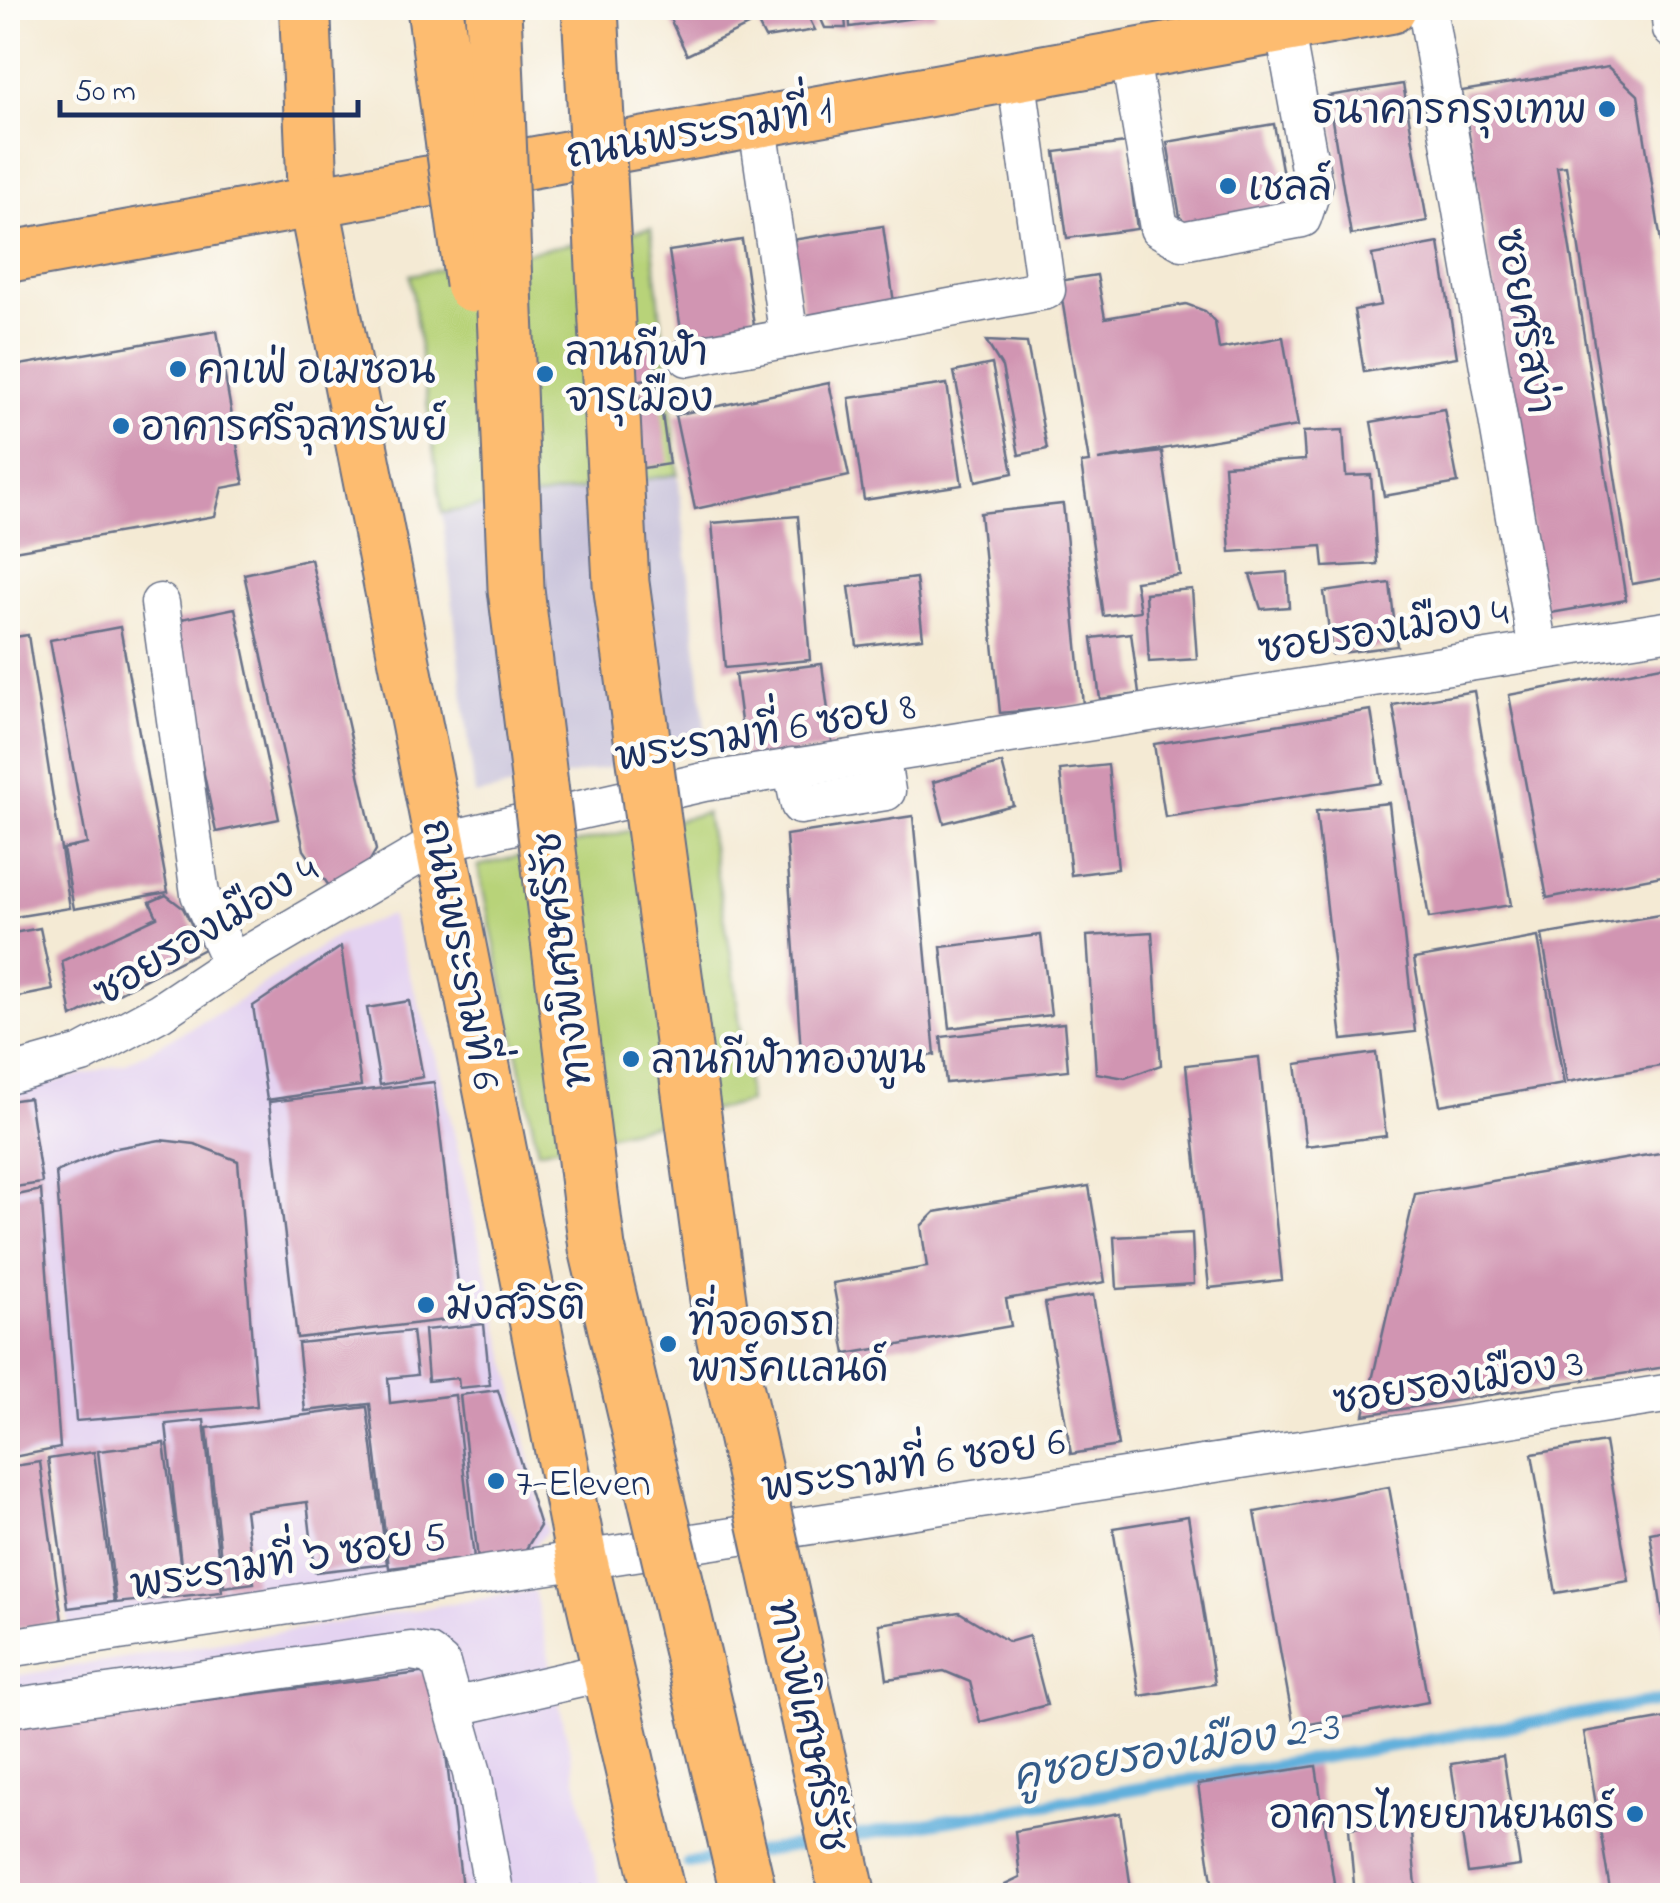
<svg xmlns="http://www.w3.org/2000/svg" width="1680" height="1903" font-family="'Indie Flower','Playpen Sans Thai',sans-serif">
	<rect width="100%" height="100%" fill="#fdfcf7"/>
	<filter id="ink" filterUnits="userSpaceOnUse"><feTurbulence type="fractalNoise" baseFrequency=".01" numOctaves="2"/><feDisplacementMap in="SourceGraphic" scale="20" xChannelSelector="R" yChannelSelector="G"/><feConvolveMatrix kernelMatrix="1 2 1 2 8 2 1 2 1" color-interpolation-filters="sRGB"/></filter>
	<filter id="wash" filterUnits="userSpaceOnUse"><feTurbulence type="fractalNoise" baseFrequency=".0048" numOctaves="4" result="noise"/><feDisplacementMap in="SourceGraphic" scale="40" xChannelSelector="R" yChannelSelector="G"/><feGaussianBlur stdDeviation="2.25" result="paint"/><feColorMatrix in="noise" values="0 0 0 0 0 0 0 0 0 0 0 0 0 0 0 0 0 1.4 0 .05"/><feComposite in="paint" operator="in"/></filter>
	<g filter="url(#wash)">
		<rect width="100%" height="100%" fill="#f4ead4"/>
		<g fill="#e4d3f1">
			<polygon points="390,915 437,1060 547,1531 522,1561 69,1626 44,1456 8,1460 8,1093 126,1063 231,1006 338,935"/>
			<polygon points="534,1590 602,1895 8,1896 8,1677"/>
		</g>
		<polygon fill="#c6c0d9" points="678,474 707,747 475,795 442,513"/>
		<g fill="#b8d379" stroke="#6a816c" stroke-width="2.5">
			<polygon points="651,228 678,474 442,513 410,275"/>
			<polygon points="706,813 733,967 749,1102 538,1151 478,866"/>
		</g>
		<g fill="none" stroke-linecap="round" stroke-linejoin="round">
			<g stroke="#62b0dc" stroke-width="12">
				<polyline points="848,1837 1672,1699"/>
				<polyline points="750,1853 824,1841"/>
				<polyline points="688,1863 725,1857"/>
			</g>
		</g>
		<g id="blocks">
			<g fill="#d195b2">
				<polygon points="665,8 739,8 748,26 687,55"/>
				<polygon points="750,8 804,8 815,30 765,38"/>
				<polygon points="816,8 844,8 846,28 825,28"/>
				<polygon points="849,8 934,8 936,15 850,27"/>
				<polygon points="1608,67 1638,95 1672,312 1672,577 1632,584 1566,166 1557,167 1626,600 1545,614 1462,91"/>
				<polygon points="1403,84 1427,221 1351,235 1328,96"/>
				<polygon points="1274,124 1290,215 1183,234 1167,142"/>
				<polygon points="1126,143 1137,229 1067,238 1055,152"/>
				<polygon points="883,226 896,317 806,331 792,240"/>
				<polygon points="742,240 756,340 684,350 669,251"/>
				<polygon points="1439,243 1457,357 1364,372 1354,310 1381,305 1372,255"/>
				<polygon points="1097,275 1105,318 1186,304 1205,311 1215,322 1219,349 1283,337 1298,426 1098,460 1162,452 1180,575 1135,581 1140,611 1103,616 1081,463 1089,462 1059,281"/>
				<polygon points="217,331 244,484 222,488 215,516 8,552 8,367"/>
				<polygon points="649,334 658,377 624,383 616,339"/>
				<polygon points="986,341 1027,343 1047,449 1019,455 1002,367"/>
				<polygon points="992,364 1013,473 976,481 954,372"/>
				<polygon points="829,383 849,476 695,509 675,415"/>
				<polygon points="947,384 962,485 864,500 849,398"/>
				<polygon points="658,385 669,464 605,474 594,393"/>
				<polygon points="1444,409 1458,483 1384,496 1371,422"/>
				<polygon points="1343,430 1346,476 1371,475 1377,564 1324,567 1322,546 1230,552 1224,465 1305,460 1303,432"/>
				<polygon points="1063,504 1083,705 1000,713 980,513"/>
				<polygon points="798,516 810,660 725,668 712,523"/>
				<polygon points="311,559 376,850 364,871 329,886 304,850 244,574"/>
				<polygon points="1287,572 1289,607 1261,609 1250,575"/>
				<polygon points="916,578 923,638 857,646 849,587"/>
				<polygon points="1390,583 1397,646 1332,654 1324,592"/>
				<polygon points="1192,589 1197,659 1149,662 1145,593"/>
				<polygon points="235,608 279,819 216,832 172,621"/>
				<polygon points="120,627 168,892 74,909 63,849 87,844 50,640"/>
				<polygon points="1131,633 1139,694 1100,699 1092,638"/>
				<polygon points="28,635 70,908 8,918 8,638"/>
				<polygon points="822,664 833,749 746,760 735,675"/>
				<polygon points="1672,664 1672,874 1547,898 1509,695"/>
				<polygon points="1474,691 1511,905 1429,918 1393,705"/>
				<polygon points="1371,710 1382,783 1165,817 1154,744"/>
				<polygon points="1002,763 1013,805 944,823 933,782"/>
				<polygon points="1108,765 1118,869 1071,875 1060,770"/>
				<polygon points="1389,803 1415,1032 1342,1040 1316,811"/>
				<polygon points="913,816 935,1055 802,1067 786,835"/>
				<polygon points="166,895 183,908 204,949 72,1017 62,961 157,917 150,902"/>
				<polygon points="1665,914 1672,957 1672,1064 1567,1082 1542,935"/>
				<polygon points="40,928 53,990 8,999 8,934"/>
				<polygon points="1152,932 1161,1065 1125,1078 1096,1073 1087,936"/>
				<polygon points="1041,935 1051,1015 950,1028 941,947"/>
				<polygon points="1538,937 1564,1084 1440,1105 1414,959"/>
				<polygon points="341,947 361,1086 267,1100 253,1006"/>
				<polygon points="409,1001 423,1077 380,1085 367,1008"/>
				<polygon points="1064,1023 1068,1070 946,1083 941,1037"/>
				<polygon points="1376,1053 1386,1136 1306,1146 1296,1064"/>
				<polygon points="1259,1057 1282,1280 1209,1288 1186,1065"/>
				<polygon points="434,1082 462,1318 297,1338 269,1102"/>
				<polygon points="29,1098 42,1183 8,1188 8,1101"/>
				<polygon points="160,1140 195,1144 238,1161 257,1406 76,1421 56,1172 111,1149"/>
				<polygon points="1672,1151 1672,1366 1364,1415 1415,1194"/>
				<polygon points="1089,1186 1105,1282 1006,1299 1011,1326 846,1354 833,1283 927,1267 921,1226 935,1212"/>
				<polygon points="41,1190 60,1448 8,1458 8,1197"/>
				<polygon points="1192,1233 1194,1284 1117,1289 1114,1237"/>
				<polygon points="1093,1295 1118,1446 1071,1454 1045,1303"/>
				<polygon points="484,1324 490,1385 459,1388 458,1378 428,1381 424,1330"/>
				<polygon points="412,1331 417,1375 388,1378 390,1403 455,1395 474,1558 389,1568 370,1404 305,1411 298,1343"/>
				<polygon points="498,1390 540,1526 523,1554 478,1560 460,1395"/>
				<polygon points="367,1407 387,1564 315,1572 307,1502 245,1510 254,1583 224,1587 207,1428"/>
				<polygon points="204,1420 222,1592 116,1603 98,1451 164,1443 183,1584 166,1424"/>
				<polygon points="1605,1442 1629,1581 1556,1593 1532,1454"/>
				<polygon points="94,1452 114,1602 68,1608 48,1459"/>
				<polygon points="40,1462 62,1621 8,1631 8,1467"/>
				<polygon points="1389,1487 1428,1702 1294,1727 1255,1512"/>
				<polygon points="1188,1516 1215,1684 1140,1696 1113,1528"/>
				<polygon points="1672,1529 1672,1663 1670,1663 1650,1533"/>
				<polygon points="959,1612 1009,1642 1029,1636 1047,1705 980,1722 970,1682 944,1671 887,1679 879,1624"/>
				<polygon points="436,1671 463,1896 8,1896 8,1725"/>
				<polygon points="1672,1717 1672,1896 1611,1896 1584,1732"/>
				<polygon points="1503,1756 1520,1866 1468,1873 1451,1764"/>
				<polygon points="1316,1766 1336,1896 1214,1896 1198,1784"/>
				<polygon points="1120,1813 1132,1896 1008,1896 1005,1885 1020,1878 1015,1831"/>
				<polygon points="1410,1822 1417,1896 1355,1896 1349,1828"/>
				<polygon points="581,1886 583,1896 540,1896 539,1894"/>
			</g>
		</g>
	</g>
	<g filter="url(#ink)">
		<use href="#blocks" fill-opacity="0" stroke="#677087" stroke-width="2.5"/>
		<g fill="none" stroke-linecap="round" stroke-linejoin="round">
			<defs>
				<g id="minor">
					<polyline points="1427,8 1538,650"/>
					<polyline points="1670,8 1672,29"/>
					<polyline points="1129,53 1159,228 1182,241 1302,218 1313,185 1284,26"/>
					<polyline points="757,119 789,338"/>
					<polyline points="688,357 1046,290 1016,74"/>
					<polyline points="160,603 200,894 232,964"/>
					<polyline points="792,767 800,805 886,791 880,754"/>
					<polyline points="8,1075 82,1054 160,1012 232,964 440,842 704,782 1672,630"/>
					<polyline points="8,1648 1672,1393"/>
					<polyline points="453,1707 607,1672"/>
					<polyline points="8,1708 411,1651 429,1654 441,1664 472,1773 495,1896"/>
				</g>
				<g id="major">
					<polyline points="305,8 313,199 582,1560 660,1896"/>
					<polyline points="8,257 1391,8"/>
				</g>
				<polyline id="highway" points="699,1682 749,1896"/>
			</defs>
			<use href="#minor" stroke="#677087" stroke-width="41"/>
			<use href="#major" stroke="#677087" stroke-width="54"/>
			<use href="#highway" stroke="#677087" stroke-width="59"/>
			<use href="#minor" stroke="#fff" stroke-width="38"/>
			<use href="#major" stroke="#fdbc6f" stroke-width="50"/>
			<use href="#highway" stroke="#fdbc6f" stroke-width="55"/>
			<defs>
				<g id="highway-bridge">
					<polyline points="435,8 473,284"/>
					<polyline points="493,8 516,589 589,1185 597,1248 699,1682"/>
					<polyline points="590,8 621,583 721,1322 848,1896"/>
				</g>
			</defs>
			<use href="#highway-bridge" stroke="#677087" stroke-width="59" stroke-linecap="butt"/>
			<use href="#highway-bridge" stroke="#fdbc6f" stroke-width="55"/>
		</g>
	</g>
	<g fill="#1f6fb2" stroke="#fdfcf7" stroke-width="4">
		<circle cx="1607" cy="109" r="10"/>
		<circle cx="1228" cy="186" r="10"/>
		<circle cx="178" cy="369" r="10"/>
		<circle cx="545" cy="374" r="10"/>
		<circle cx="121" cy="426" r="10"/>
		<circle cx="631" cy="1059" r="10"/>
		<circle cx="426" cy="1305" r="10"/>
		<circle cx="668" cy="1344" r="10"/>
		<circle cx="496" cy="1481" r="10"/>
		<circle cx="1635" cy="1814" r="10"/>
	</g>
	<g text-anchor="middle" stroke-width="9" stroke-linejoin="round" paint-order="stroke">
		<g font-size="40" fill="#1b2f5e" stroke="#fdfcf7" text-anchor="start">
			<text x="1587" y="123" text-anchor="end">ธนาคารกรุงเทพ</text>
			<text x="1248" y="200">เชลล์</text>
			<text x="565" y="365">ลานกีฬา<tspan x="565" dy="46">จารุเมือง</tspan></text>
			<text x="198" y="383">คาเฟ่ อเมซอน</text>
			<text x="141" y="440">อาคารศรีจุลทรัพย์</text>
			<text x="651" y="1073">ลานกีฬาทองพูน</text>
			<text x="446" y="1319">มังสวิรัติ</text>
			<text x="688" y="1335">ที่จอดรถ<tspan x="688" dy="46">พาร์คแลนด์</tspan></text>
			<text x="516" y="1495">7-Eleven</text>
			<text x="1615" y="1828" text-anchor="end">อาคารไทยยานยนตร์</text>
		</g>
		<g font-size="40" fill="#1b2f5e" stroke="#fdfcf7">
			<text transform="translate(699 130) rotate(-10)" y="14">ถนนพระรามที่ 1</text>
			<text transform="translate(1527 321) rotate(80)" y="14">ซอยศรีสง่า</text>
			<text transform="translate(1383 629) rotate(-9)" y="14">ซอยรองเมือง 4</text>
			<text transform="translate(765 730) rotate(-10)" y="14">พระรามที่ 6 ซอย 8</text>
			<text transform="translate(205 929) rotate(-31)" y="14">ซอยรองเมือง 4</text>
			<text transform="translate(463 954) rotate(79)" y="14">ถนนพระรามที่ 6</text>
			<text transform="translate(561 960) rotate(-97)" y="14">ทางพิเศษศรีรัช</text>
			<text transform="translate(1458 1380) rotate(-9)" y="14">ซอยรองเมือง 3</text>
			<text transform="translate(913 1463) rotate(-9)" y="14">พระรามที่ 6 ซอย 6</text>
			<text transform="translate(288 1559) rotate(-9)" y="14">พระรามที่ ๖ ซอย 5</text>
			<text transform="translate(810 1725) rotate(78)" y="14">ทางพิเศษศรีรัช</text>
		</g>
		<g font-size="42" font-style="italic" fill="#345c8a" stroke="#fdfcf7">
			<text transform="translate(1175 1749) rotate(-9)" y="15">คูซอยรองเมือง 2-3</text>
		</g>
	</g>
	<rect width="1680" height="1903" fill="none" stroke="#fdfcf7" stroke-width="40"/>
	<path d="M60 100v15h298v-15" fill="none" stroke="#1b2f5e" stroke-width="5"/>
	<text x="75" y="100" font-size="30" fill="#1b2f5e" stroke="#fdfcf7" stroke-width="8" paint-order="stroke">50 m</text>
</svg>
